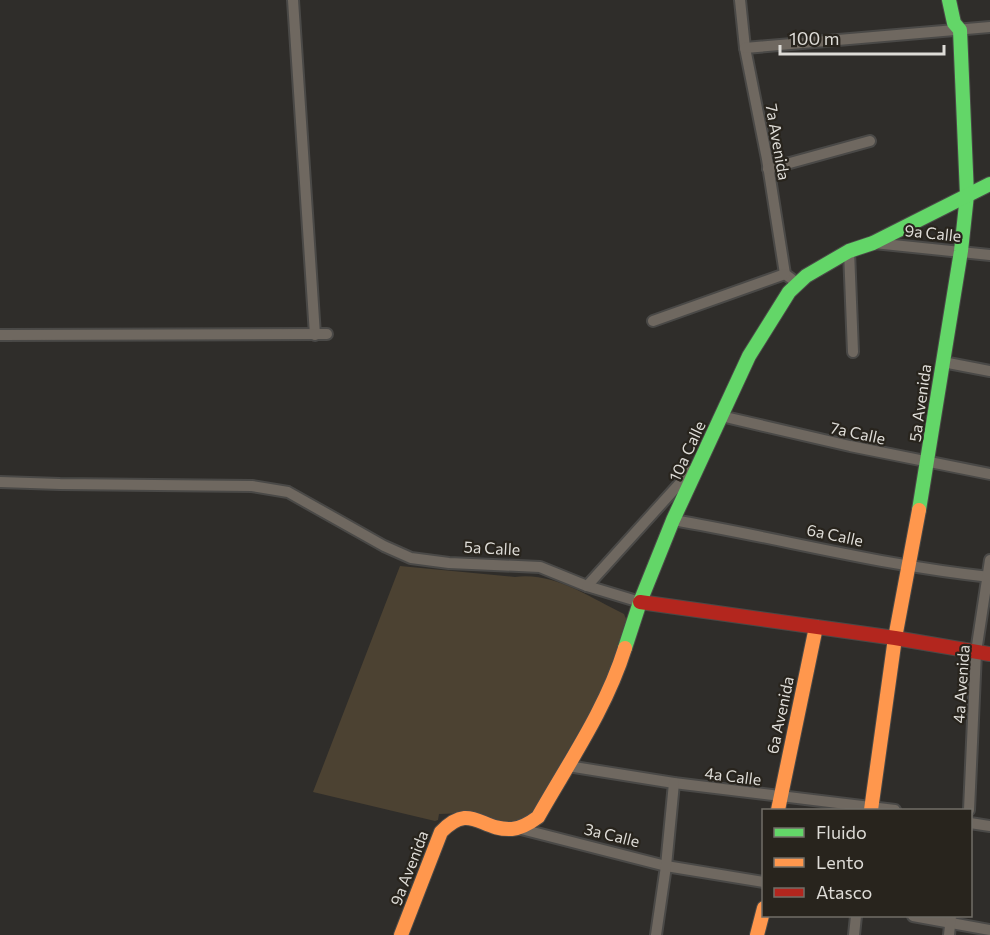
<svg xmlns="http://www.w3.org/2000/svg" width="990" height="935" font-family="Commissioner,sans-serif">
	<rect width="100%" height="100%" fill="#2f2d2a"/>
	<path fill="#4c4232" d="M400,566l115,11c40,-5 75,21 109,37l3,7 -23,67 -76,132 -9,5 -52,-12 -28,1 -1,6 -3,1 -122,-29z"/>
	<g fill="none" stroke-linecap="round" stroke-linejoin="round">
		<defs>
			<g id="street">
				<polyline points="293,0 315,335"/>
				<polyline points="740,0 745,48 767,159 785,274 797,283"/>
				<polyline points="745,48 990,27"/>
				<polyline points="768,169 870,141"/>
				<polyline points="874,243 990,255"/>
				<polyline points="849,251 853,352"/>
				<polyline points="653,321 785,274"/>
				<polyline points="0,335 327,334"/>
				<polyline points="943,362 990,371"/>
				<polyline points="721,416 850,446 990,474"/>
				<polyline points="0,482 60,484 252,486 288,492 384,546 411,558 449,563 540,567 587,586 640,602"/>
				<path d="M673,520c106,18 210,46 317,57"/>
				<polyline points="587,586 691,471"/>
				<polyline points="568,766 674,783 895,810"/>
				<polyline points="969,810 976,652 990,560"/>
				<polyline points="970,823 990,826"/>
				<polyline points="521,829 666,866 764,882"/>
				<polyline points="913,916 990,930"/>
				<polyline points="656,935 666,866 674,783"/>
				<polyline points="854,935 856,916"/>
				<polyline points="949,935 951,916"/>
			</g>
			<g id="fast">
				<polyline points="919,510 961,251 967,195 960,30 954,23 949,0"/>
				<polyline points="625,648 640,602 673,520 749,356 789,292 806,276 849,251 873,243 990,184"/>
			</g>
			<g id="slow">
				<polyline points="778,810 816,627"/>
				<polyline points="871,810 895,638 919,510"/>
				<path d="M401,935l40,-103c30,-31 39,-1 71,-3 10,-1 18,-6 26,-12 31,-55 68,-108 87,-169"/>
				<polyline points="757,935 764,908"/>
			</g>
			<polyline id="jam" points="640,602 895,638 990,654"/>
		</defs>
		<use href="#street" stroke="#4a4947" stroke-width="14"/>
		<use href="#fast" stroke="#4a4947" stroke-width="16"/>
		<use href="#slow" stroke="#4a4947" stroke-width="16"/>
		<use href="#jam" stroke="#4a4947" stroke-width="16"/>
		<use href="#street" stroke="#6f6860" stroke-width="10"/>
		<use href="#fast" stroke="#63d668" stroke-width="14"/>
		<use href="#slow" stroke="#ff974d" stroke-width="14"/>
		<use href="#jam" stroke="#b3261e" stroke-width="14"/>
	</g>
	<g text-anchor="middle" stroke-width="4.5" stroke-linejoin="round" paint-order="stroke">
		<g font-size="16" fill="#dedcd7" stroke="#28241d">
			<text transform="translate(778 142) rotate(80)" y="6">7a Avenida</text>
			<text transform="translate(933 233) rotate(6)" y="6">9a Calle</text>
			<text transform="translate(920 403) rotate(-82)" y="6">5a Avenida</text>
			<text transform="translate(858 433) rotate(12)" y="6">7a Calle</text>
			<text transform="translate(687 451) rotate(-65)" y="6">10a Calle</text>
			<text transform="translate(835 535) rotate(12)" y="6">6a Calle</text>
			<text transform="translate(492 548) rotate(3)" y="6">5a Calle</text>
			<text transform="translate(961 684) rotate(-86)" y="6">4a Avenida</text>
			<text transform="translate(780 715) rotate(-78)" y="6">6a Avenida</text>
			<text transform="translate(733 776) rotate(7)" y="6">4a Calle</text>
			<text transform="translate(612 835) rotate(14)" y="6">3a Calle</text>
			<text transform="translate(409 868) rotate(-69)" y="6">9a Avenida</text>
		</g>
	</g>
	<rect x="762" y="809" width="210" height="108" fill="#28241d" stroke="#716e67" stroke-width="1.5"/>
	<rect x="774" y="828" width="30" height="9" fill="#63d668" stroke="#716e67" stroke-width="1.5"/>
	<text x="816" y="839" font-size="18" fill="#dedcd7">Fluido</text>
	<rect x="774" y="858" width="30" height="9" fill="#ff974d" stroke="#716e67" stroke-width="1.5"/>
	<text x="816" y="869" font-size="18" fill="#dedcd7">Lento</text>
	<rect x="774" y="888" width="30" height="9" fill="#b3261e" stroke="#716e67" stroke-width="1.5"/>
	<text x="816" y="899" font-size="18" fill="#dedcd7">Atasco</text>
	<path d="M780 45v9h164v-9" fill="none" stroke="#dedcd7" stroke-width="3"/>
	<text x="789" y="45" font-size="18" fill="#dedcd7" stroke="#28241d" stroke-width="4.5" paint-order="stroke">100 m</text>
</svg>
